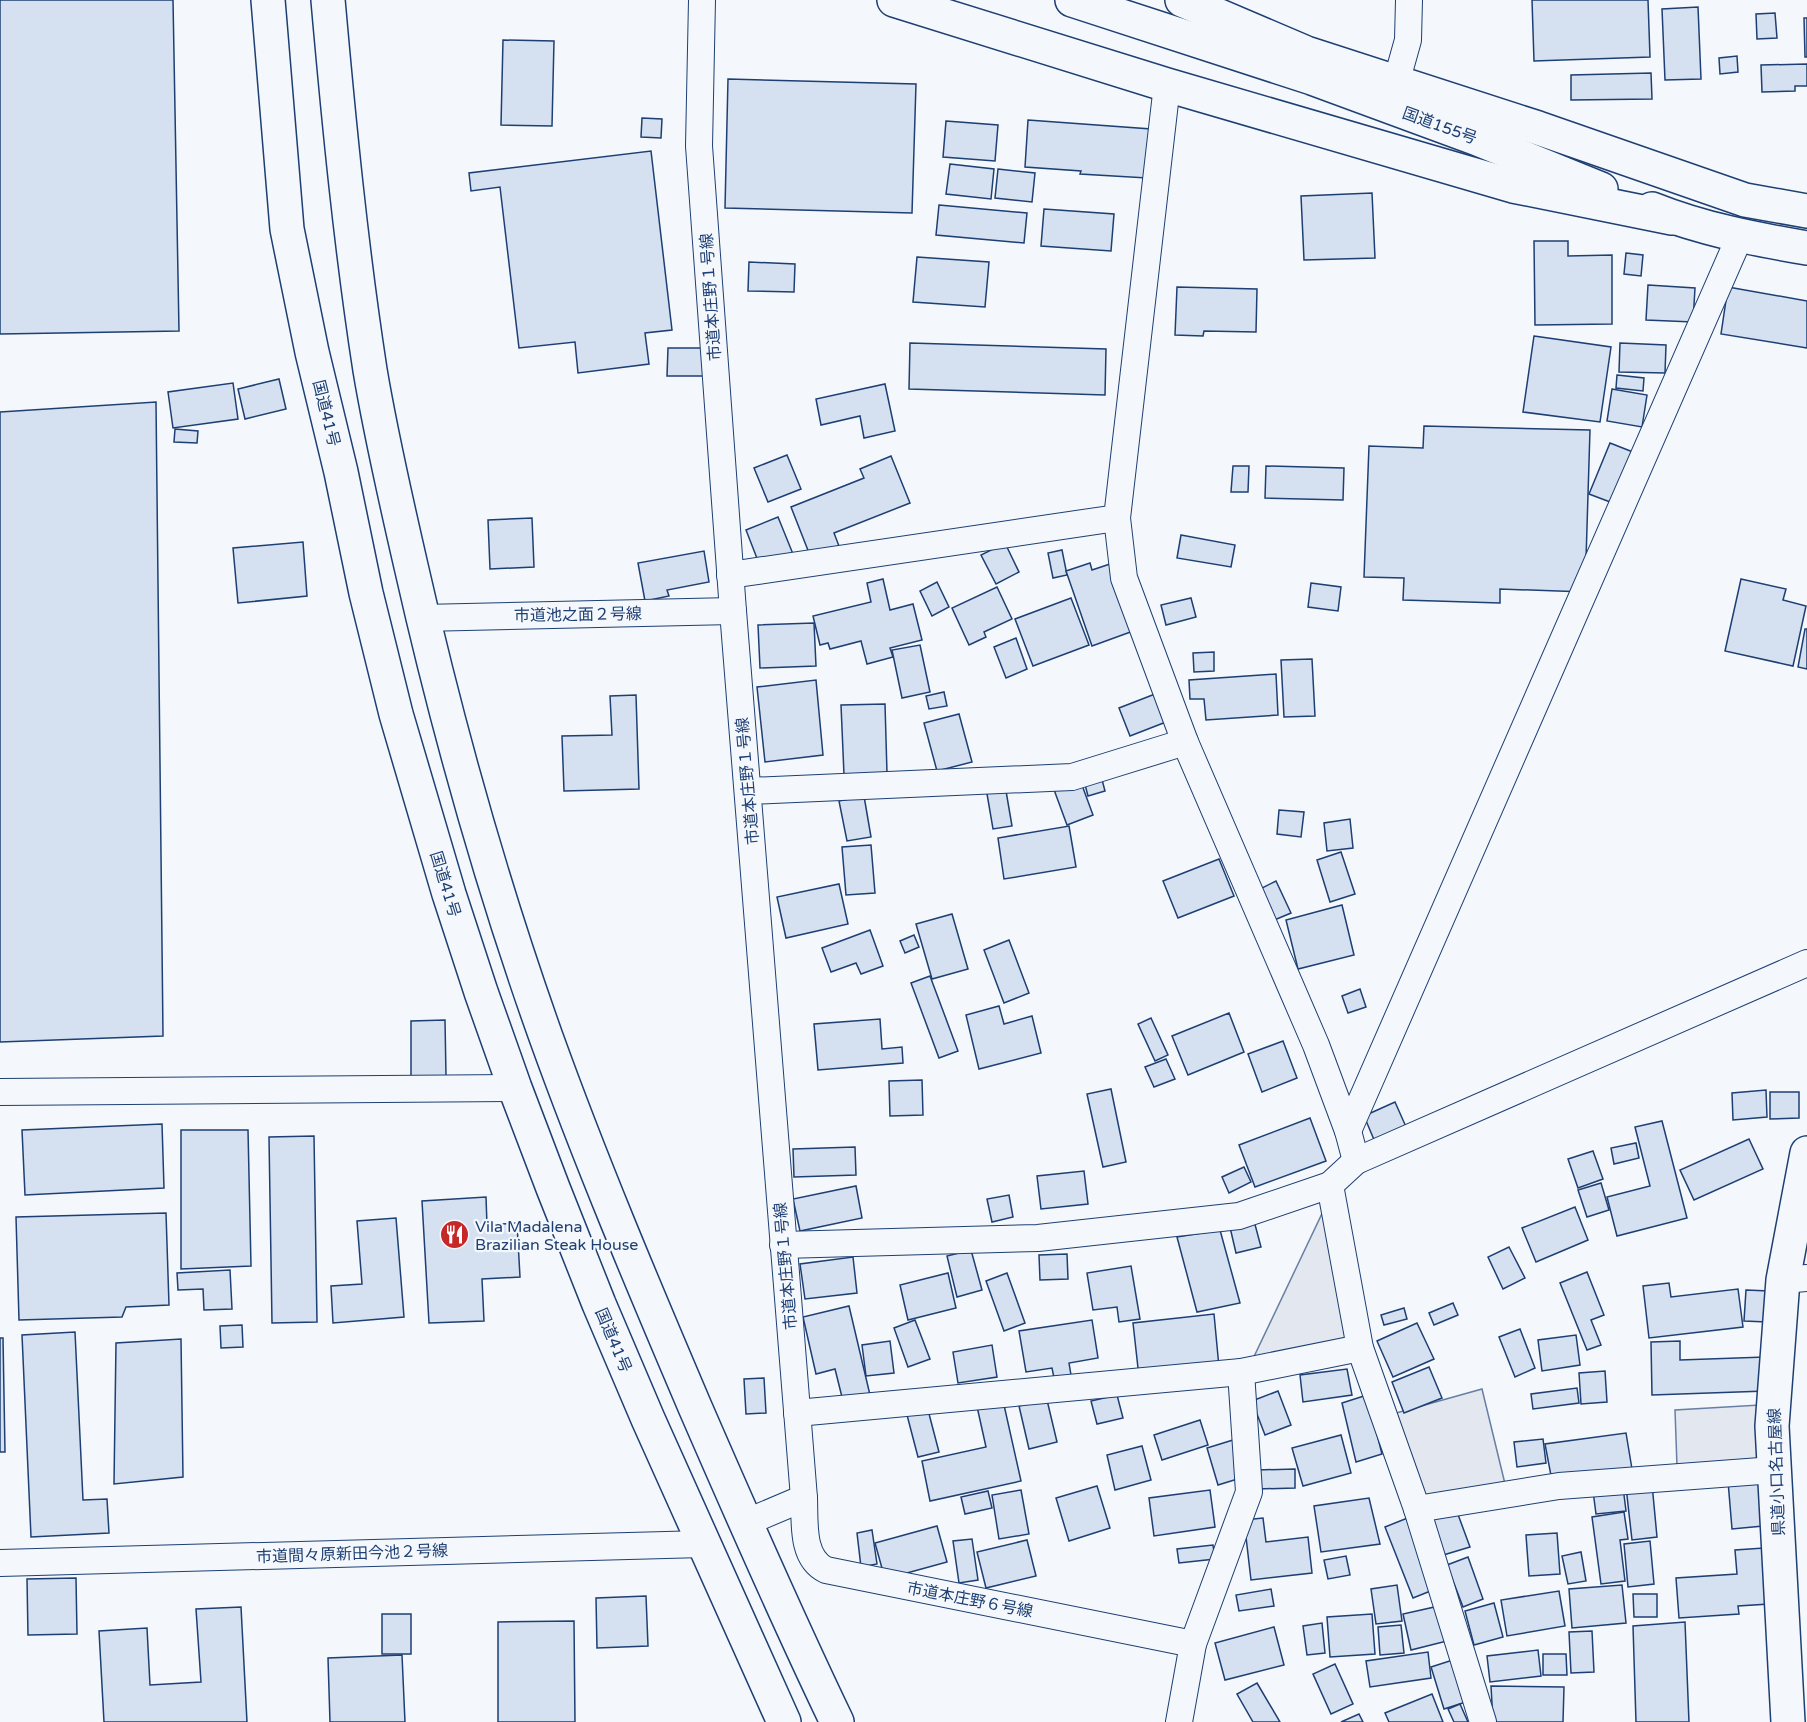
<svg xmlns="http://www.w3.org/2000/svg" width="1807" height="1722" font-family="'Varela Round','Noto Sans JP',sans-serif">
	<rect width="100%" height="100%" fill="#f4f7fb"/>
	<g fill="#e3e8f0" stroke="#687fa3" stroke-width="1.5">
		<polygon points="1328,1201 1354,1344 1250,1365"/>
		<polygon points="1482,1389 1506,1488 1420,1502 1389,1415"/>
		<polygon points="1760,1405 1764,1461 1677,1466 1675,1410"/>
	</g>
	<g fill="#d5e0f0" stroke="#1d3f73" stroke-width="1.5">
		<polygon points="0,0 173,0 179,331 0,334"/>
		<polygon points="1532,0 1648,0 1650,57 1534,61"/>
		<polygon points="1698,7 1701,79 1665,80 1662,9"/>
		<polygon points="1775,13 1777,38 1757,39 1756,14"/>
		<polygon points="1804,18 1807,18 1807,57 1805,57"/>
		<polygon points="503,40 554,41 552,126 501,125"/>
		<polygon points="1737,56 1738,72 1720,74 1719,58"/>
		<polygon points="1807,64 1807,86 1795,86 1795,91 1762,92 1761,65"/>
		<polygon points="1651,73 1652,99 1571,100 1571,75"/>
		<polygon points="728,79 916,84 912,213 725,208"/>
		<polygon points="642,118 662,119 661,138 641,137"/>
		<polygon points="1028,120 1151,129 1147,178 1080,174 1081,171 1025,167"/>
		<polygon points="946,121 998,125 995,161 943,157"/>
		<polygon points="651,151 672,330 645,333 649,364 578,373 575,342 519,348 500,187 471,191 469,173"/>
		<polygon points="950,164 994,169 991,199 946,194"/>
		<polygon points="998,169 1035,173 1032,202 995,198"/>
		<polygon points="1372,193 1375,258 1304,260 1301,196"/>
		<polygon points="939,205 1027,213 1024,243 936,235"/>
		<polygon points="1044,209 1114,214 1111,251 1041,246"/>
		<polygon points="1534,241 1568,241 1568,256 1612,255 1612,324 1535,325"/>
		<polygon points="1626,253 1643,255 1641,276 1624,274"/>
		<polygon points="917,257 989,262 985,307 913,302"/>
		<polygon points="749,262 795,264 794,292 748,291"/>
		<polygon points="1648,285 1695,288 1693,322 1646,320"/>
		<polygon points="1177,287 1257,289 1256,332 1204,331 1203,336 1175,335"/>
		<polygon points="1728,287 1807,301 1807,348 1721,334"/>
		<polygon points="1534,336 1611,347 1600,422 1523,412"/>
		<polygon points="910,343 1106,349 1105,395 909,389"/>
		<polygon points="1620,343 1666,345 1665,373 1619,372"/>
		<polygon points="668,348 703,348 703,376 667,376"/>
		<polygon points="1617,375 1644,378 1643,391 1616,388"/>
		<polygon points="279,379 286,409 245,419 238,389"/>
		<polygon points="233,383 238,419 173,428 168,392"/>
		<polygon points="885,384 895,431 864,438 860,416 821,425 816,399"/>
		<polygon points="1612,389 1647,395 1642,427 1607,421"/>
		<polygon points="156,402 163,1036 0,1042 0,412"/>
		<polygon points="1424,426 1590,430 1585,592 1500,589 1500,603 1403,600 1404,578 1364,577 1369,446 1423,448"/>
		<polygon points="175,429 198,431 197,443 174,442"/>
		<polygon points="1610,443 1638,454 1618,505 1589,494"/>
		<polygon points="787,455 801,489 768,502 754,468"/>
		<polygon points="891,456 910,503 834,533 839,546 811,558 791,507 864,478 860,469"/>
		<polygon points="1233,466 1249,466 1248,492 1231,492"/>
		<polygon points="1266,466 1344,468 1343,500 1265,498"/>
		<polygon points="778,517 793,554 760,566 746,530"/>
		<polygon points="532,518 534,567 490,569 488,520"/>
		<polygon points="1181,535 1235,545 1231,567 1177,558"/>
		<polygon points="303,542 307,596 238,603 233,548"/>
		<polygon points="1005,543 1019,572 996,584 981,555"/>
		<polygon points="1062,550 1067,575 1053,578 1048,553"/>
		<polygon points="704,551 709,582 667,590 669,596 645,601 638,563"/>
		<polygon points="1090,563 1092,570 1113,563 1136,630 1092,646 1066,571"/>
		<polygon points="883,579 890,610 913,604 922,640 890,648 893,657 867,664 861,641 830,649 828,643 820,645 813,616 871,602 867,583"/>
		<polygon points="1741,579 1786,589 1783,600 1806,606 1793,666 1725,651"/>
		<polygon points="937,582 949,607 932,616 920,591"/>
		<polygon points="1311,583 1341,587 1338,611 1308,607"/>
		<polygon points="997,587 1012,619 984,632 986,637 969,645 952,608"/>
		<polygon points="1071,598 1089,645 1033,666 1015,619"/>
		<polygon points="1191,598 1196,617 1166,625 1161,605"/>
		<polygon points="814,623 816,666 760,668 758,625"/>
		<polygon points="1805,629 1807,629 1807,669 1798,667"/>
		<polygon points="1016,638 1027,669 1006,678 994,647"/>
		<polygon points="920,645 930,692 902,698 892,650"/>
		<polygon points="1214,652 1214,671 1194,672 1193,653"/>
		<polygon points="1312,659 1315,716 1284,717 1281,660"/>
		<polygon points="1276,674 1278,715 1206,720 1204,699 1190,699 1189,680"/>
		<polygon points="816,680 823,755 765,762 757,687"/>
		<polygon points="944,692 947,706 929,709 926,696"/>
		<polygon points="1155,694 1166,722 1130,736 1119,708"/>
		<polygon points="636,695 639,789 564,791 562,736 612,735 610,696"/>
		<polygon points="885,704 887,773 844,775 841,705"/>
		<polygon points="959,714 972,762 937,771 924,723"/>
		<polygon points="1100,772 1105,791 1088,796 1083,777"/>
		<polygon points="1079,777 1093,815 1067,825 1053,787"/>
		<polygon points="1005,785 1012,826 993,829 986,788"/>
		<polygon points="864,796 871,837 847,841 839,801"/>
		<polygon points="1279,810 1304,812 1301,837 1277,834"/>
		<polygon points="1350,819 1353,848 1327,851 1324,823"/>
		<polygon points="1069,826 1076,867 1004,879 998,838"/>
		<polygon points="871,845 875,893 846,895 842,847"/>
		<polygon points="1341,852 1355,894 1330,902 1317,860"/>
		<polygon points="1219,859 1234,896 1178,918 1163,881"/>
		<polygon points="1276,881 1291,913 1272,921 1258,890"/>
		<polygon points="839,884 848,924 786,938 777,897"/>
		<polygon points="1342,905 1354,955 1298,969 1286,920"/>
		<polygon points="952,914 968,969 932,979 916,924"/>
		<polygon points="870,930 883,966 861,974 856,963 831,972 822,948"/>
		<polygon points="914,935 919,947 905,953 900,941"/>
		<polygon points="1009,940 1029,993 1004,1003 984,950"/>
		<polygon points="930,976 958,1051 939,1058 911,983"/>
		<polygon points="1360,989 1366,1007 1348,1013 1342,996"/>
		<polygon points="999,1006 1004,1024 1032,1016 1041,1053 979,1069 966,1015"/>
		<polygon points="1229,1013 1244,1052 1188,1075 1172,1036"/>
		<polygon points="1151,1018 1168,1055 1155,1061 1138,1024"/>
		<polygon points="880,1019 882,1049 902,1047 903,1063 818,1070 814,1024"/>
		<polygon points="445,1020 446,1076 411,1076 411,1021"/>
		<polygon points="1283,1041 1297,1078 1262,1092 1248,1054"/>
		<polygon points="1166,1059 1175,1079 1154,1087 1145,1067"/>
		<polygon points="922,1080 923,1115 890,1116 889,1081"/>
		<polygon points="1111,1089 1126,1162 1103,1167 1087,1094"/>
		<polygon points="1766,1090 1767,1117 1733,1120 1732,1093"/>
		<polygon points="1770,1092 1799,1092 1799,1118 1770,1119"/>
		<polygon points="1395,1102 1407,1129 1375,1142 1364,1116"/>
		<polygon points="1310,1118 1326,1161 1255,1187 1239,1145"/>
		<polygon points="1662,1121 1687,1218 1617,1236 1607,1197 1650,1186 1635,1127"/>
		<polygon points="162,1124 164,1188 25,1195 22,1130"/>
		<polygon points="181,1130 248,1130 251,1266 181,1269"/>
		<polygon points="314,1136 317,1322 272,1323 269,1137"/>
		<polygon points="1749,1139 1763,1169 1694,1200 1680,1170"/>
		<polygon points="1636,1143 1639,1158 1614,1164 1611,1148"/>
		<polygon points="855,1147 856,1175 794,1177 793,1149"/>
		<polygon points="1593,1151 1603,1179 1578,1188 1568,1159"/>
		<polygon points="1244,1167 1251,1182 1229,1193 1222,1177"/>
		<polygon points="1084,1171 1088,1204 1041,1209 1037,1176"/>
		<polygon points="1601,1183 1609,1210 1587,1217 1578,1190"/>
		<polygon points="856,1186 862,1218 800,1231 793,1199"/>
		<polygon points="1009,1195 1013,1217 992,1222 987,1199"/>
		<polygon points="486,1197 487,1225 517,1223 520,1277 482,1279 484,1321 429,1323 422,1201"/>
		<polygon points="1575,1207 1588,1240 1536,1262 1522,1228"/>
		<polygon points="166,1213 169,1305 126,1307 122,1317 19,1320 16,1217"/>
		<polygon points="1253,1217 1261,1247 1236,1253 1229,1223"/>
		<polygon points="396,1218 404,1317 333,1323 331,1286 362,1284 357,1221"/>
		<polygon points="1220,1230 1240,1303 1197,1312 1177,1237"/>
		<polygon points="1509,1247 1525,1278 1503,1289 1488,1257"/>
		<polygon points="971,1250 982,1290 957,1297 947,1256"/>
		<polygon points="1067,1254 1068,1279 1040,1280 1039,1255"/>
		<polygon points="853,1257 857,1293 805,1299 800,1264"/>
		<polygon points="1131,1266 1140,1319 1119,1322 1117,1307 1093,1310 1087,1273"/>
		<polygon points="230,1270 232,1309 204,1310 203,1289 178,1290 177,1273"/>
		<polygon points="1587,1272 1604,1315 1591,1320 1601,1345 1587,1350 1560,1283"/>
		<polygon points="948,1273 956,1308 908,1320 900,1285"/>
		<polygon points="1007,1273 1025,1323 1004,1331 986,1281"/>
		<polygon points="1669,1283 1671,1297 1738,1289 1743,1327 1649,1338 1643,1286"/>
		<polygon points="1746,1290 1769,1291 1767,1322 1744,1321"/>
		<polygon points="1453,1303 1458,1315 1434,1325 1429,1313"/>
		<polygon points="849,1306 870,1395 843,1401 835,1369 816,1374 803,1317"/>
		<polygon points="1404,1308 1407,1319 1384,1325 1381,1315"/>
		<polygon points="1214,1314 1219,1367 1139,1377 1133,1323"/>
		<polygon points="915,1320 930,1359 908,1367 894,1328"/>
		<polygon points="1092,1320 1098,1358 1069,1363 1071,1375 1054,1378 1052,1368 1026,1372 1019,1331"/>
		<polygon points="1417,1323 1434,1359 1393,1377 1377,1341"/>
		<polygon points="242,1325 243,1347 221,1348 220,1326"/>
		<polygon points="1520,1329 1535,1368 1515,1377 1499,1337"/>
		<polygon points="75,1332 83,1500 107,1499 109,1533 31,1537 22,1335"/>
		<polygon points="1576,1335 1580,1365 1542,1371 1538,1340"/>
		<polygon points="0,1338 3,1338 5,1452 0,1452"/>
		<polygon points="181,1339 183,1477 114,1484 116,1343"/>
		<polygon points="890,1341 894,1373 866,1376 862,1345"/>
		<polygon points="1680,1341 1680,1360 1765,1357 1766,1391 1652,1395 1651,1342"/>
		<polygon points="992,1345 997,1377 958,1383 953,1352"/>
		<polygon points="1429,1367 1442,1398 1404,1413 1392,1382"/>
		<polygon points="1347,1369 1352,1395 1303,1402 1300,1375"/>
		<polygon points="1605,1371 1607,1402 1581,1404 1579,1373"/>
		<polygon points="764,1378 766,1413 746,1414 744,1379"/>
		<polygon points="1577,1388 1579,1403 1533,1409 1531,1394"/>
		<polygon points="1278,1391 1291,1425 1265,1435 1252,1401"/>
		<polygon points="1117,1395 1123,1418 1097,1424 1091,1401"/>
		<polygon points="1367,1395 1382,1454 1356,1462 1342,1403"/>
		<polygon points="1002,1396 1021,1481 930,1501 922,1461 986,1447 976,1402"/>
		<polygon points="1047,1400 1057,1442 1029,1449 1019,1406"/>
		<polygon points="928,1410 939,1452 918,1457 907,1415"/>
		<polygon points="1200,1420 1208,1445 1162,1460 1154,1435"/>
		<polygon points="1626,1433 1632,1469 1552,1481 1545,1444"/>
		<polygon points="1341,1435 1351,1473 1303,1486 1292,1448"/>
		<polygon points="1543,1439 1546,1463 1517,1467 1514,1442"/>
		<polygon points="1233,1440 1244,1477 1218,1485 1207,1448"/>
		<polygon points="1142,1446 1151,1480 1115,1490 1107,1455"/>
		<polygon points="1295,1469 1295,1488 1257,1489 1257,1470"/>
		<polygon points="1760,1480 1763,1526 1732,1529 1728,1481"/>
		<polygon points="1652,1484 1657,1537 1632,1540 1626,1487"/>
		<polygon points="1097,1486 1110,1528 1069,1541 1056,1498"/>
		<polygon points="1623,1487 1626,1511 1596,1514 1593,1491"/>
		<polygon points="1021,1490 1029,1534 999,1539 992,1495"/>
		<polygon points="1210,1490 1215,1527 1154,1536 1149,1498"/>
		<polygon points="988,1491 992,1508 965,1514 961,1497"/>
		<polygon points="1369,1498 1380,1544 1321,1552 1314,1506"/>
		<polygon points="1456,1509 1470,1547 1440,1556 1427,1519"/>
		<polygon points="1624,1512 1628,1539 1620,1540 1625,1581 1601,1584 1592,1517"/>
		<polygon points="1410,1517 1438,1588 1413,1598 1385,1527"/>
		<polygon points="1263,1518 1266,1542 1308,1537 1312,1573 1251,1580 1244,1520"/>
		<polygon points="937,1526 947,1562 885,1579 875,1543"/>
		<polygon points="872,1530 877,1564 861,1567 857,1533"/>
		<polygon points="1557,1533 1560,1574 1529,1576 1526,1535"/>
		<polygon points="972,1539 978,1580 959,1583 953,1541"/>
		<polygon points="1027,1540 1036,1576 986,1588 977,1552"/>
		<polygon points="1650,1541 1654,1584 1628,1587 1624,1544"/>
		<polygon points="1213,1545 1215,1559 1179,1563 1177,1549"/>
		<polygon points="1764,1548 1769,1604 1738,1606 1739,1614 1679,1618 1676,1578 1737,1574 1735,1550"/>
		<polygon points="1581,1552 1586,1581 1568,1584 1562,1556"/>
		<polygon points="1346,1556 1350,1575 1328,1579 1324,1560"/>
		<polygon points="1468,1557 1483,1599 1463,1607 1447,1565"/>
		<polygon points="76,1578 77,1634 28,1635 27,1579"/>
		<polygon points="1397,1585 1402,1621 1376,1624 1371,1589"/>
		<polygon points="1622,1585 1626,1623 1572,1628 1569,1589"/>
		<polygon points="1271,1589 1274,1606 1239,1611 1236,1595"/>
		<polygon points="1559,1591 1565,1626 1507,1636 1501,1600"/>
		<polygon points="1633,1594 1657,1594 1657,1617 1634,1617"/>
		<polygon points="646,1596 648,1646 597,1648 596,1598"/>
		<polygon points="1494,1603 1503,1637 1474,1645 1465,1611"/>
		<polygon points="1439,1606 1447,1641 1411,1650 1403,1614"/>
		<polygon points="241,1607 247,1722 104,1722 99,1631 147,1628 150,1685 201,1682 196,1609"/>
		<rect x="382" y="1614" width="29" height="40"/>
		<polygon points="1372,1614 1375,1654 1330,1657 1327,1617"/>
		<polygon points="574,1621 575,1722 498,1722 498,1622"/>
		<polygon points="1685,1622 1689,1722 1636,1722 1633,1626"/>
		<polygon points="1322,1623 1325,1653 1307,1655 1303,1626"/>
		<polygon points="1401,1625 1404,1653 1380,1655 1378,1627"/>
		<polygon points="1274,1627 1284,1665 1225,1680 1215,1643"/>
		<polygon points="1592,1631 1594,1672 1571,1673 1569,1632"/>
		<polygon points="1538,1650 1541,1676 1490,1682 1487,1656"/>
		<polygon points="1428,1652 1431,1678 1370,1687 1366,1661"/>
		<polygon points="1543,1654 1566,1654 1567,1675 1543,1675"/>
		<polygon points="402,1655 405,1722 330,1722 328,1658"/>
		<polygon points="1459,1658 1472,1700 1444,1709 1431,1667"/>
		<polygon points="1335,1664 1353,1704 1331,1714 1313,1674"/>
		<polygon points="1257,1683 1280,1722 1253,1722 1237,1694"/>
		<polygon points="1491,1686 1564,1687 1563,1722 1493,1722"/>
		<polygon points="1432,1694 1443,1722 1389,1722 1385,1713"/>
		<polygon points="1460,1704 1468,1722 1454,1722 1448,1709"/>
		<polygon points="1359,1714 1363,1722 1341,1722"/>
	</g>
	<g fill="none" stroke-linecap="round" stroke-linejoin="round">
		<defs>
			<g id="minor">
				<polyline points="702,0 699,146 733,611 804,1498 745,1523"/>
				<polyline points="1396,83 1408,40 1409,0"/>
				<polyline points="1167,85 1117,518 1124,578 1185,742 1316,1045 1348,1131 1356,1161"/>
				<polyline points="730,575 1117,518"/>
				<polyline points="422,618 733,611"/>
				<polyline points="748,791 1072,777 1185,742"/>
				<polyline points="0,1092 515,1088"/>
				<polyline points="1348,1131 1740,236"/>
				<polyline points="1330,1185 1360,1348 1417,1509 1483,1722"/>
				<polyline points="783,1245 1038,1238 1239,1216 1330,1185 1356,1161 1807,963"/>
				<polyline points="1783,1280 1807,1278"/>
				<polyline points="797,1413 1241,1372 1360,1348"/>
				<path d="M804,1498c1,24 -3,60 22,72l367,74"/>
				<polyline points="1417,1509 1559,1486 1774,1470"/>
				<polyline points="0,1563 703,1544"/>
				<polyline points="1179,1722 1193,1644 1249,1492 1241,1372"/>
			</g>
			<polyline id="secondary" points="1788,1722 1772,1426 1783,1280 1807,1153"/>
			<g id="trunk">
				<polyline points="268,0 287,229 312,352 341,472 366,593 396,714 449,894 481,992 515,1088 553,1188 599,1304 648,1419 784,1722"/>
				<path d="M328,0c11,124 23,247 42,370 11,66 26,131 41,196 36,159 80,317 135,471 45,125 97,248 149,370 46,106 92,211 142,315"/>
				<polyline points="894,0 1167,85 1513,186 1672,218"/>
				<polyline points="1072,0 1312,78 1475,138 1601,189"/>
				<polyline points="1182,0 1304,52"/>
				<polyline points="1309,54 1538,128 1745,200 1807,211"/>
				<path d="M1652,209c50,20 102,30 155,39"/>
			</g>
		</defs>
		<use href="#minor" stroke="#1d3f73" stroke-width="28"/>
		<use href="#secondary" stroke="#1d3f73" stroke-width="36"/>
		<use href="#trunk" stroke="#1d3f73" stroke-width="36"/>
		<use href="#minor" stroke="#f4f7fb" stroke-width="26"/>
		<use href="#secondary" stroke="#f4f7fb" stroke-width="33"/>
		<use href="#trunk" stroke="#f4f7fb" stroke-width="33"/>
	</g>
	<defs>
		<symbol id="restaurant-disc" viewBox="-11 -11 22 22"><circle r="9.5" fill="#c62828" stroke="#f4f7fb"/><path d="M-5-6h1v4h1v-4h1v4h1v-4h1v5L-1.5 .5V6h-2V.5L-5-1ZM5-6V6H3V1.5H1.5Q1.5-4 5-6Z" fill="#fff"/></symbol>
	</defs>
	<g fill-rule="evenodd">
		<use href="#restaurant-disc" x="438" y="1218" width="33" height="33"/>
	</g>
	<g text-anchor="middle" stroke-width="4.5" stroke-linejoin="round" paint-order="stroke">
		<g font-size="16" fill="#1d3f73" stroke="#f4f7fb">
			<text transform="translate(1440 125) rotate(20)" y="6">国道155号</text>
			<text transform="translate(710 297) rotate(-94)" y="6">市道本庄野１号線</text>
			<text transform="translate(327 413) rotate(76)" y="6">国道41号</text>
			<text transform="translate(578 614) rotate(-1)" y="6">市道池之面２号線</text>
			<text transform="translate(747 781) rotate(-95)" y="6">市道本庄野１号線</text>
			<text transform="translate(446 884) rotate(73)" y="6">国道41号</text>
			<text transform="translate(785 1266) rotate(-95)" y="6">市道本庄野１号線</text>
			<text transform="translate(614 1340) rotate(67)" y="6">国道41号</text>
			<text transform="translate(1776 1472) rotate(-92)" y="6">県道小口名古屋線</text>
			<text transform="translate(352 1553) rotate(-2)" y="6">市道間々原新田今池２号線</text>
			<text transform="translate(970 1599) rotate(11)" y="6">市道本庄野６号線</text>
		</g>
		<g font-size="16" fill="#1d3f73" stroke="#f4f7fb" text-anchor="start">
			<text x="475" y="1232">Vila Madalena<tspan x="475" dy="18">Brazilian Steak House</tspan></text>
		</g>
	</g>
</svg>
